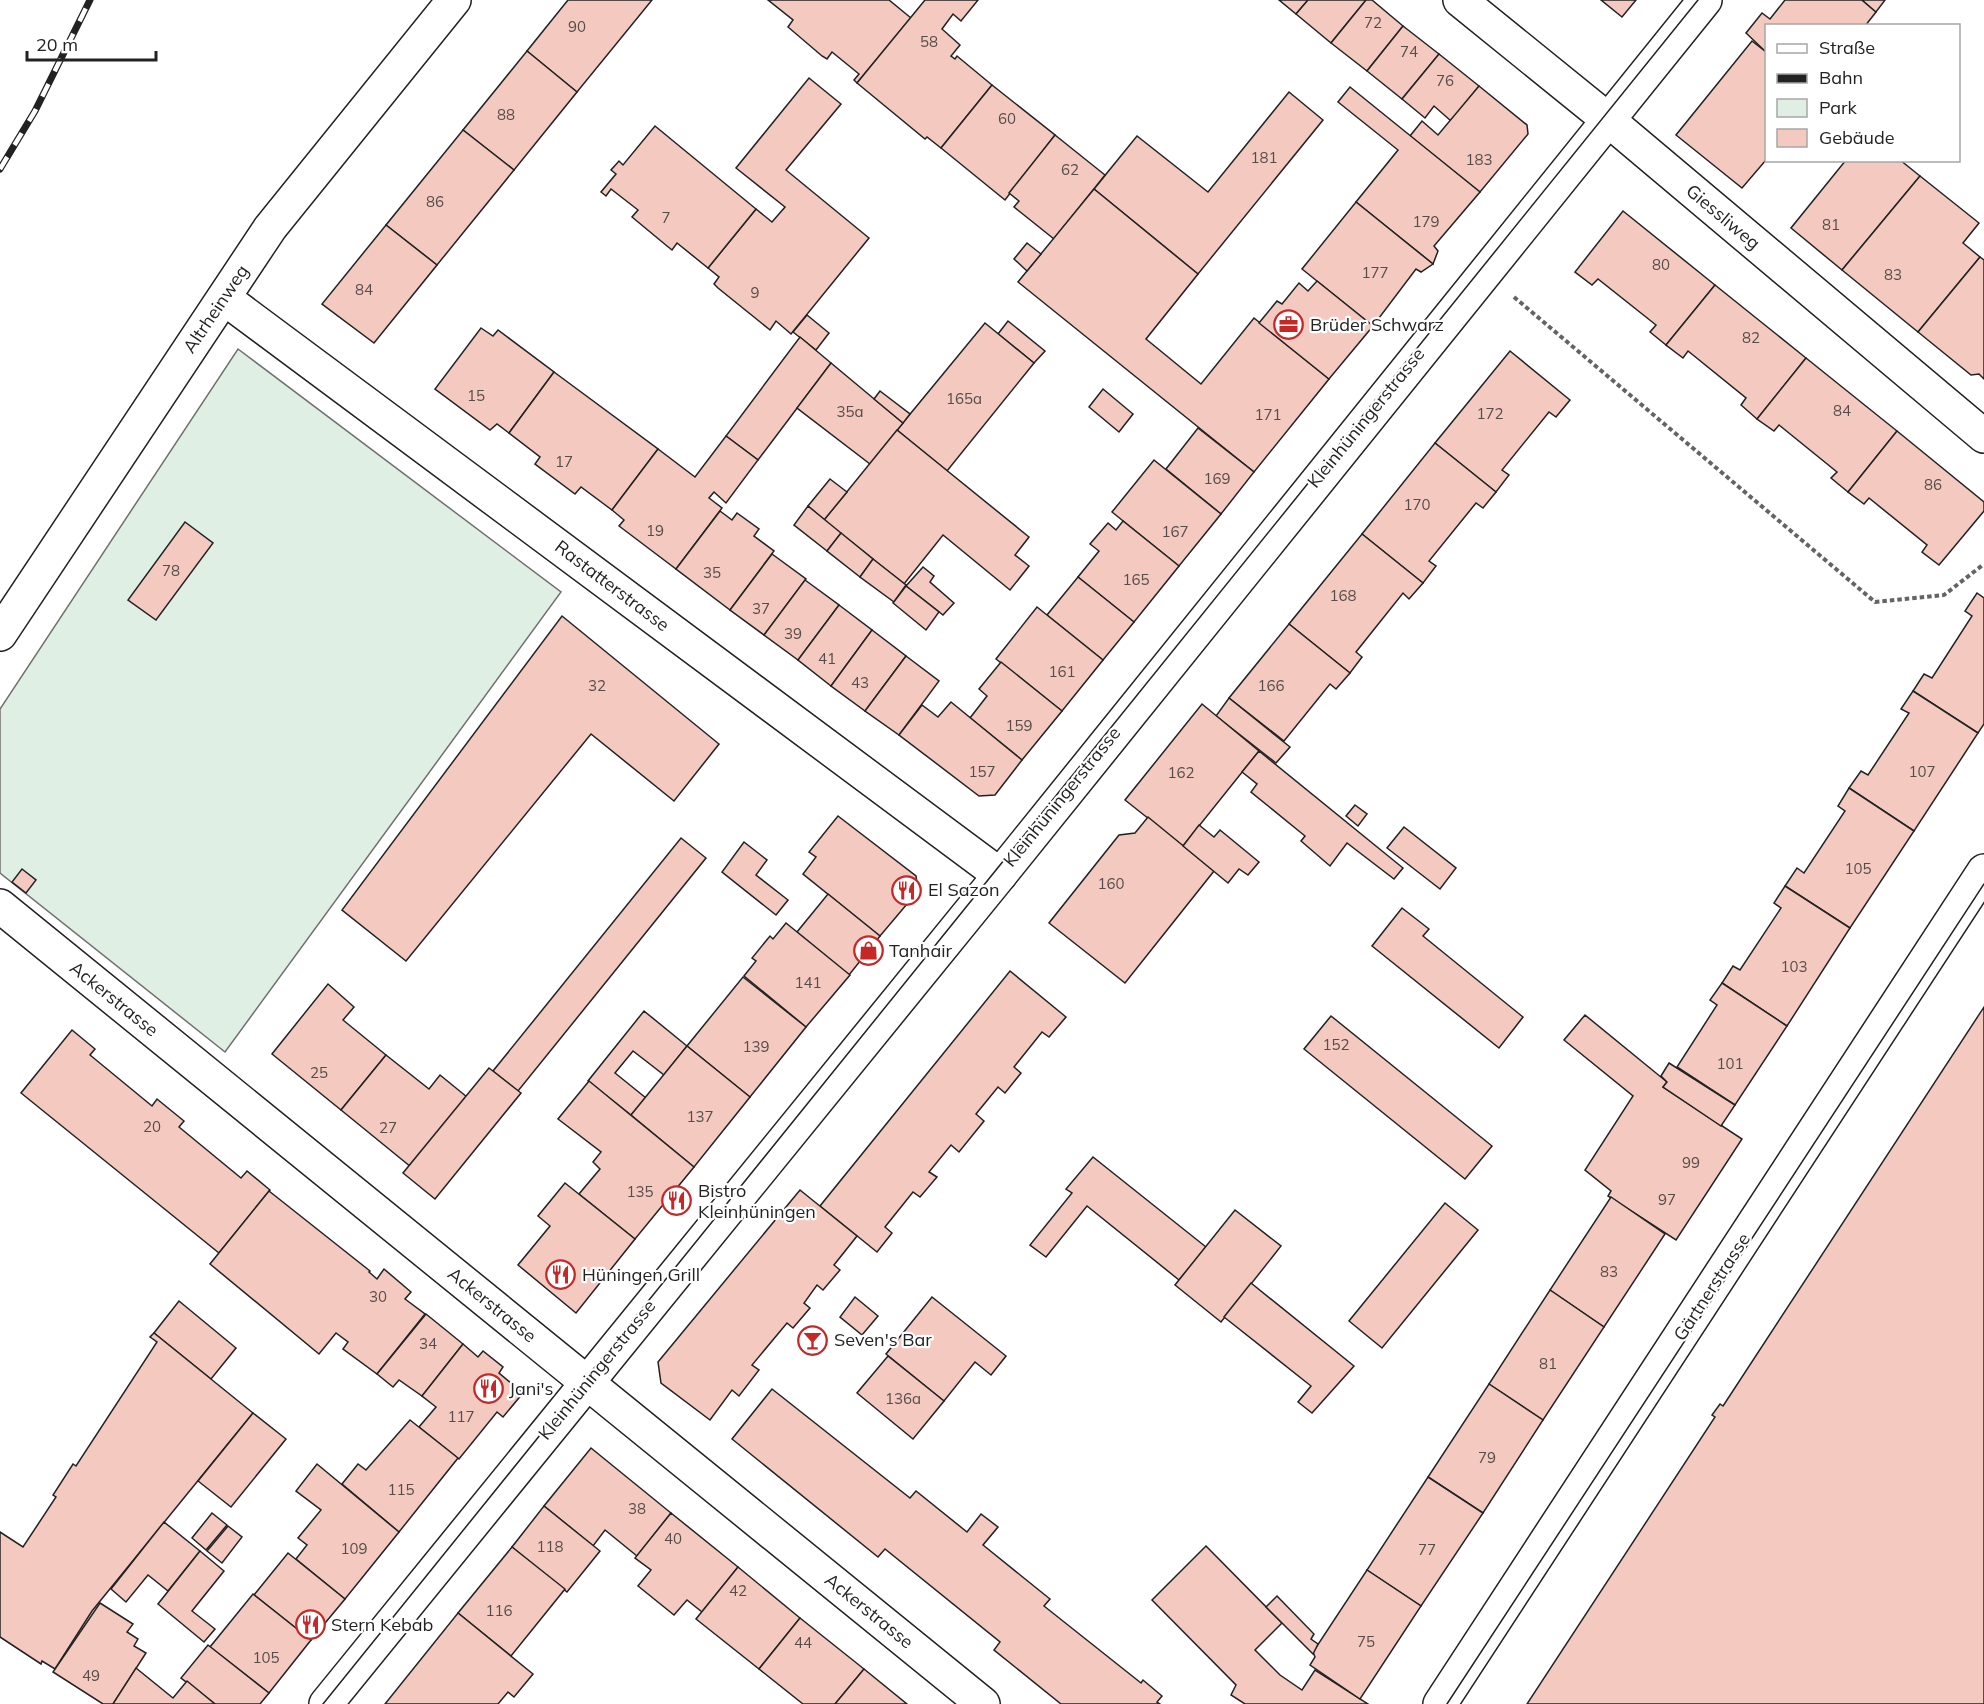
<svg xmlns="http://www.w3.org/2000/svg" width="1984" height="1704" font-family="Mulish,sans-serif">
	<rect width="100%" height="100%" fill="#fff"/>
	<polygon fill="#e0efe3" stroke="#6f6f6f" stroke-width="1.5" points="238,349 561,592 225,1052 0,873 0,709"/>
	<g fill="#f3c9c0" stroke="#222" stroke-width="1.5">
		<polygon points="568,0 652,0 577,92 527,51"/>
		<polygon points="768,0 889,0 911,18 857,83 854,80 859,74 832,52 827,59 822,56 788,27 793,20"/>
		<polygon points="925,0 978,0 961,21 953,14 942,29 960,45 951,56 955,59 957,56 992,85 941,148 927,137 925,139 857,83"/>
		<polygon points="1279,0 1308,0 1296,14"/>
		<polygon points="1308,0 1366,0 1331,43 1296,14"/>
		<polygon points="1366,0 1372,0 1403,26 1367,71 1331,43"/>
		<polygon points="1601,0 1636,0 1622,17"/>
		<polygon points="1785,0 1862,0 1876,12 1865,26 1766,26 1766,52 1746,33 1762,13 1770,19"/>
		<polygon points="1862,0 1885,0 1876,12"/>
		<polygon points="1403,26 1439,54 1402,99 1367,71"/>
		<polygon points="1752,41 1766,52 1766,160 1742,188 1676,135"/>
		<polygon points="527,51 577,92 514,170 463,130"/>
		<polygon points="1439,54 1479,86 1451,121 1434,106 1425,118 1402,99"/>
		<polygon points="809,78 841,104 786,170 869,238 791,334 776,321 770,330 718,288 714,284 719,277 708,268 756,209 772,222 785,207 736,168"/>
		<polygon points="992,85 1055,135 1005,200 941,148"/>
		<polygon points="1479,86 1527,125 1528,134 1480,192 1410,136 1422,121 1438,135"/>
		<polygon points="1350,87 1480,192 1434,246 1438,251 1433,264 1356,202 1398,150 1338,102"/>
		<polygon points="1289,92 1323,120 1198,274 1094,189 1137,136 1208,192"/>
		<polygon points="655,126 756,209 708,268 677,243 672,250 667,246 632,217 638,210 611,189 606,196 601,192 616,174 611,170 619,161 623,165"/>
		<polygon points="463,130 514,170 437,265 386,225"/>
		<polygon points="1055,135 1105,175 1054,239 1014,207 1019,201 1009,193"/>
		<polygon points="1846,160 1900,160 1920,176 1842,270 1791,228"/>
		<polygon points="1920,176 1979,223 1963,243 1980,257 1918,332 1842,270"/>
		<polygon points="1094,189 1198,274 1146,339 1201,384 1254,318 1329,379 1254,472 1018,282"/>
		<polygon points="1356,202 1433,264 1421,272 1416,269 1373,326 1302,269"/>
		<polygon points="1623,211 1715,285 1666,345 1650,332 1656,325 1598,279 1592,285 1575,272"/>
		<polygon points="386,225 437,265 374,343 322,304"/>
		<polygon points="1027,243 1041,254 1027,271 1014,259"/>
		<polygon points="1980,257 1984,260 1984,379 1979,374 1971,375 1918,332"/>
		<polygon points="1317,281 1373,326 1329,379 1259,323 1277,301 1282,304 1299,283 1308,291"/>
		<polygon points="1715,285 1806,358 1757,419 1741,405 1746,398 1688,351 1683,358 1666,345"/>
		<polygon points="807,315 829,333 816,350 793,332"/>
		<polygon points="1008,321 1045,351 1034,363 998,334"/>
		<polygon points="985,323 1034,363 947,471 897,430"/>
		<polygon points="481,328 493,336 498,330 554,372 509,433 497,424 490,430 435,389"/>
		<polygon points="800,337 831,363 758,460 726,436"/>
		<polygon points="1510,351 1570,400 1556,417 1549,412 1502,470 1509,475 1496,492 1435,443"/>
		<polygon points="1806,358 1897,431 1848,492 1831,478 1837,472 1779,425 1774,431 1757,419"/>
		<polygon points="831,363 903,423 870,464 797,408"/>
		<polygon points="554,372 658,449 612,510 581,487 575,494 535,464 540,457 509,433"/>
		<polygon points="1103,389 1133,414 1119,432 1089,407"/>
		<polygon points="880,391 910,414 903,423 874,399"/>
		<polygon points="1198,428 1254,472 1221,514 1166,469"/>
		<polygon points="897,430 1029,537 1015,555 1029,566 1010,590 943,535 904,584 824,520"/>
		<polygon points="1897,431 1984,502 1984,511 1939,565 1922,552 1927,545 1869,498 1864,504 1848,492"/>
		<polygon points="726,436 758,460 726,503 714,492 709,498 722,508 676,569 619,526 624,520 612,510 658,449 695,477"/>
		<polygon points="1435,443 1496,492 1483,508 1476,503 1429,561 1436,566 1423,583 1362,534"/>
		<polygon points="1154,460 1221,514 1179,566 1112,512"/>
		<polygon points="830,479 847,492 824,520 808,506"/>
		<polygon points="808,506 841,533 827,551 794,525"/>
		<polygon points="720,511 732,520 737,513 759,529 754,536 774,551 730,610 676,569"/>
		<polygon points="1123,521 1179,566 1134,622 1078,577 1099,551 1090,544 1108,523 1116,530"/>
		<polygon points="185,522 213,543 156,620 128,600"/>
		<polygon points="841,533 873,559 860,577 827,551"/>
		<polygon points="1362,534 1423,583 1409,599 1403,593 1356,652 1362,657 1350,673 1289,624"/>
		<polygon points="772,554 806,579 764,635 730,610"/>
		<polygon points="873,559 906,585 894,602 860,577"/>
		<polygon points="923,567 934,576 930,582 954,603 943,615 906,586"/>
		<polygon points="1078,577 1134,622 1103,660 1047,615"/>
		<polygon points="805,580 839,605 798,660 764,635"/>
		<polygon points="906,586 939,612 926,630 893,603"/>
		<polygon points="1977,593 1984,598 1984,724 1978,733 1913,691 1924,674 1932,678 1972,616 1965,611"/>
		<polygon points="839,605 872,630 831,686 798,660"/>
		<polygon points="1037,607 1103,660 1062,711 996,659"/>
		<polygon points="562,616 719,744 674,801 591,734 406,961 342,910"/>
		<polygon points="1289,624 1350,673 1336,689 1330,684 1284,741 1229,698"/>
		<polygon points="872,630 906,656 865,711 831,686"/>
		<polygon points="906,656 939,681 899,735 865,711"/>
		<polygon points="1001,662 1062,711 1022,760 970,718 987,696 979,689"/>
		<polygon points="1913,691 1978,733 1914,831 1849,788 1861,771 1868,775 1909,713 1901,709"/>
		<polygon points="1229,698 1290,747 1276,763 1216,716"/>
		<polygon points="951,702 1022,760 995,795 979,796 899,735 922,705 938,717"/>
		<polygon points="1202,704 1259,751 1183,846 1125,800"/>
		<polygon points="1259,751 1403,868 1394,879 1347,843 1330,866 1301,841 1305,836 1251,792 1257,784 1242,772"/>
		<polygon points="1849,788 1914,831 1850,928 1785,886 1797,868 1804,873 1845,811 1838,806"/>
		<polygon points="1355,805 1367,814 1358,826 1346,816"/>
		<polygon points="838,816 916,876 918,891 880,936 803,874 816,857 809,852"/>
		<polygon points="1148,817 1214,871 1125,983 1049,923 1119,835 1135,833"/>
		<polygon points="1199,825 1214,837 1220,830 1259,862 1248,875 1239,869 1228,883 1183,846"/>
		<polygon points="1404,827 1456,868 1440,889 1387,848"/>
		<polygon points="681,838 706,858 518,1091 493,1071"/>
		<polygon points="744,842 767,860 756,875 788,900 776,915 722,872"/>
		<polygon points="22,869 36,880 26,893 12,882"/>
		<polygon points="1785,886 1850,928 1787,1026 1722,983 1733,966 1740,970 1781,908 1774,903"/>
		<polygon points="828,894 880,936 849,975 797,932"/>
		<polygon points="1402,908 1429,929 1423,936 1523,1017 1499,1048 1372,946"/>
		<polygon points="786,923 850,975 806,1027 744,976 756,961 752,958 770,936 773,939"/>
		<polygon points="1010,971 1066,1017 1049,1037 1042,1032 1014,1067 1021,1073 1005,1093 998,1087 976,1114 984,1121 959,1152 951,1145 929,1172 937,1177 920,1197 913,1192 885,1227 892,1233 877,1252 820,1206"/>
		<polygon points="743,977 806,1027 750,1097 687,1046"/>
		<polygon points="1722,983 1787,1026 1735,1105 1677,1067 1717,1005 1710,1000"/>
		<polygon points="328,984 354,1007 343,1020 386,1055 341,1110 272,1054"/>
		<polygon points="1984,1007 1984,1704 1527,1704 1715,1417 1712,1415 1720,1404 1723,1406 1725,1403"/>
		<polygon points="644,1011 687,1046 664,1075 633,1051 615,1073 646,1098 631,1115 588,1081"/>
		<polygon points="1585,1015 1667,1082 1663,1087 1742,1139 1676,1240 1608,1196 1611,1191 1585,1170 1633,1096 1564,1040"/>
		<polygon points="1331,1016 1492,1146 1465,1179 1304,1049"/>
		<polygon points="72,1030 95,1049 90,1055 152,1106 157,1099 184,1121 179,1127 241,1178 247,1171 270,1190 219,1253 21,1093"/>
		<polygon points="687,1046 750,1097 694,1167 631,1115"/>
		<polygon points="386,1055 429,1089 440,1075 467,1097 411,1167 341,1110"/>
		<polygon points="1669,1063 1735,1105 1721,1126 1663,1087 1667,1082 1661,1076"/>
		<polygon points="489,1068 521,1093 435,1199 403,1173"/>
		<polygon points="589,1081 694,1167 635,1239 579,1194 600,1169 593,1162 601,1152 558,1119"/>
		<polygon points="1093,1157 1206,1247 1179,1280 1087,1206 1046,1257 1030,1245 1072,1193 1066,1189"/>
		<polygon points="565,1183 635,1239 576,1313 518,1265 550,1226 538,1216"/>
		<polygon points="800,1190 857,1236 834,1265 840,1270 823,1290 817,1285 804,1303 810,1308 793,1328 787,1323 752,1365 759,1370 739,1396 732,1390 710,1420 661,1383 658,1362"/>
		<polygon points="269,1191 370,1271 369,1272 377,1279 384,1269 411,1292 405,1299 425,1314 377,1374 343,1349 348,1342 336,1333 319,1354 210,1264"/>
		<polygon points="1611,1197 1665,1234 1604,1327 1550,1290"/>
		<polygon points="1445,1203 1478,1230 1382,1348 1349,1321"/>
		<polygon points="1235,1210 1281,1246 1221,1322 1175,1285"/>
		<polygon points="1251,1283 1354,1366 1312,1413 1298,1402 1311,1386 1224,1317"/>
		<polygon points="1550,1290 1604,1327 1543,1420 1489,1384"/>
		<polygon points="855,1297 878,1316 862,1335 840,1317"/>
		<polygon points="932,1297 1006,1356 991,1375 975,1362 944,1401 886,1354"/>
		<polygon points="179,1301 236,1348 211,1379 154,1333"/>
		<polygon points="426,1314 463,1344 422,1396 399,1380 393,1387 377,1374"/>
		<polygon points="154,1333 253,1413 92,1611 55,1669 42,1661 41,1664 0,1637 0,1532 23,1547 56,1497 53,1495 73,1464 76,1466 157,1342 150,1337"/>
		<polygon points="463,1344 478,1357 483,1351 503,1367 499,1373 523,1393 503,1417 497,1412 459,1459 419,1427 436,1407 422,1396"/>
		<polygon points="888,1356 944,1401 913,1439 857,1393"/>
		<polygon points="1489,1384 1543,1420 1483,1513 1428,1477"/>
		<polygon points="772,1389 910,1498 916,1491 967,1532 981,1514 998,1527 983,1545 1050,1599 1044,1606 1141,1683 1143,1680 1162,1696 1157,1702 1160,1704 1061,1704 994,1650 1000,1642 885,1549 878,1557 732,1439"/>
		<polygon points="253,1413 286,1439 231,1507 198,1481"/>
		<polygon points="410,1420 458,1458 399,1532 342,1484 358,1464 366,1470"/>
		<polygon points="591,1448 671,1513 637,1556 605,1530 593,1546 544,1506"/>
		<polygon points="317,1464 399,1532 345,1599 296,1559 307,1545 298,1538 321,1510 296,1491"/>
		<polygon points="1428,1477 1483,1513 1421,1606 1367,1570"/>
		<polygon points="544,1506 600,1551 567,1592 512,1547"/>
		<polygon points="212,1513 227,1525 206,1550 192,1538"/>
		<polygon points="671,1513 738,1567 702,1612 687,1600 674,1615 638,1586 651,1570 635,1558"/>
		<polygon points="164,1522 200,1551 168,1591 148,1575 126,1602 111,1589"/>
		<polygon points="228,1526 242,1537 222,1563 207,1551"/>
		<polygon points="1206,1546 1282,1623 1255,1650 1280,1675 1302,1690 1315,1670 1368,1704 1245,1704 1231,1695 1236,1685 1152,1600"/>
		<polygon points="512,1547 565,1589 511,1656 458,1613"/>
		<polygon points="200,1551 224,1571 192,1611 215,1629 204,1642 158,1604"/>
		<polygon points="288,1553 345,1599 311,1640 254,1595"/>
		<polygon points="738,1567 800,1618 759,1669 696,1619"/>
		<polygon points="1367,1570 1421,1606 1360,1699 1310,1665 1315,1657 1313,1652"/>
		<polygon points="253,1594 311,1640 269,1693 210,1647"/>
		<polygon points="1277,1596 1314,1634 1311,1639 1318,1644 1313,1654 1266,1607"/>
		<polygon points="100,1603 133,1624 127,1632 138,1639 134,1646 146,1653 113,1704 103,1704 53,1672"/>
		<polygon points="458,1613 533,1674 514,1697 508,1692 498,1704 385,1704"/>
		<polygon points="800,1618 864,1669 835,1704 803,1704 759,1669"/>
		<polygon points="208,1645 269,1693 260,1704 215,1704 181,1678"/>
		<polygon points="136,1668 173,1698 187,1681 215,1704 113,1704"/>
		<polygon points="864,1669 907,1704 835,1704"/>
	</g>
	<g fill="none" stroke-linecap="round" stroke-linejoin="round">
		<defs>
			<g id="minor">
				<polyline points="1460,0 1607,119 1984,436"/>
				<polyline points="224,298 1000,875"/>
				<polyline points="0,634 270,228 454,0"/>
				<polyline points="0,906 983,1704"/>
				<polyline points="326,1704 1000,875 1705,0"/>
			</g>
			<polyline id="tertiary" points="1440,1704 1984,871"/>
		</defs>
		<use href="#minor" stroke="#222" stroke-width="36"/>
		<use href="#tertiary" stroke="#222" stroke-width="36"/>
		<polyline stroke="#646464" stroke-width="4" stroke-dasharray="4.5 3" stroke-linecap="butt" points="1514,297 1875,602 1944,595 1984,564"/>
		<use href="#minor" stroke="#fff" stroke-width="33"/>
		<use href="#tertiary" stroke="#fff" stroke-width="33"/>
		<g stroke="#222" stroke-width="1.5">
			<polyline points="323,1704 1698,0"/>
			<polyline points="1447,1704 1984,884"/>
		</g>
		<defs>
			<polyline id="rail" points="0,169 35,111 90,0"/>
		</defs>
		<use href="#rail" stroke="#222" stroke-width="7"/>
		<use href="#rail" stroke="#fff" stroke-width="4.5" stroke-dasharray="14" stroke-linecap="butt"/>
	</g>
	<defs>
		<symbol id="office-ring" viewBox="-11 -11 22 22"><circle r="9.5" fill="#fff" stroke="#c62828" stroke-width="1.5"/><path d="M-6-3h4V-5.5h4V-3h4V5H-6ZM-1-4.5V-3h2v-1.5ZM-6 0V1H6V0Z" fill="#c62828"/></symbol>
		<symbol id="restaurant-ring" viewBox="-11 -11 22 22"><circle r="9.5" fill="#fff" stroke="#c62828" stroke-width="1.5"/><path d="M-5-6h1v4h1v-4h1v4h1v-4h1v5L-1.5 .5V6h-2V.5L-5-1ZM5-6V6H3V1.5H1.5Q1.5-4 5-6Z" fill="#c62828"/></symbol>
		<symbol id="shop-ring" viewBox="-11 -11 22 22"><circle r="9.5" fill="#fff" stroke="#c62828" stroke-width="1.5"/><path d="M-5-2.5h2.3a2.7 3.5 0 0 1 5.4 0H5L5.5 6h-11ZM-1.5-2.5h3a1.5 2.3 0 0 0-3 0Z" fill="#c62828"/></symbol>
		<symbol id="bar-ring" viewBox="-11 -11 22 22"><circle r="9.5" fill="#fff" stroke="#c62828" stroke-width="1.5"/><path d="M-6-5H6L.8 .8V4.5H3.5V6h-7V4.5H-.8V.8Z" fill="#c62828"/></symbol>
	</defs>
	<g fill-rule="evenodd">
		<use href="#office-ring" x="1272" y="308" width="33" height="33"/>
		<use href="#restaurant-ring" x="890" y="874" width="33" height="33"/>
		<use href="#shop-ring" x="852" y="934" width="33" height="33"/>
		<use href="#restaurant-ring" x="660" y="1184" width="33" height="33"/>
		<use href="#restaurant-ring" x="544" y="1258" width="33" height="33"/>
		<use href="#bar-ring" x="796" y="1324" width="33" height="33"/>
		<use href="#restaurant-ring" x="472" y="1372" width="33" height="33"/>
		<use href="#restaurant-ring" x="294" y="1608" width="33" height="33"/>
	</g>
	<g text-anchor="middle" stroke-width="4.5" stroke-linejoin="round" paint-order="stroke">
		<g font-size="15" fill="#564c4a">
			<text x="1373" y="28">72</text>
			<text x="577" y="32">90</text>
			<text x="929" y="47">58</text>
			<text x="1409" y="57">74</text>
			<text x="1445" y="86">76</text>
			<text x="506" y="120">88</text>
			<text x="1007" y="124">60</text>
			<text x="1264" y="163">181</text>
			<text x="1479" y="165">183</text>
			<text x="1070" y="175">62</text>
			<text x="435" y="207">86</text>
			<text x="666" y="223">7</text>
			<text x="1426" y="227">179</text>
			<text x="1831" y="230">81</text>
			<text x="1661" y="270">80</text>
			<text x="1375" y="278">177</text>
			<text x="1893" y="280">83</text>
			<text x="364" y="295">84</text>
			<text x="755" y="298">9</text>
			<text x="1751" y="343">82</text>
			<text x="476" y="401">15</text>
			<text x="964" y="404">165a</text>
			<text x="1842" y="416">84</text>
			<text x="850" y="417">35a</text>
			<text x="1490" y="419">172</text>
			<text x="1268" y="420">171</text>
			<text x="564" y="467">17</text>
			<text x="1217" y="484">169</text>
			<text x="1933" y="490">86</text>
			<text x="1417" y="510">170</text>
			<text x="655" y="536">19</text>
			<text x="1175" y="537">167</text>
			<text x="171" y="576">78</text>
			<text x="712" y="578">35</text>
			<text x="1136" y="585">165</text>
			<text x="1343" y="601">168</text>
			<text x="761" y="614">37</text>
			<text x="793" y="639">39</text>
			<text x="827" y="664">41</text>
			<text x="1062" y="677">161</text>
			<text x="860" y="688">43</text>
			<text x="597" y="691">32</text>
			<text x="1271" y="691">166</text>
			<text x="1019" y="731">159</text>
			<text x="982" y="777">157</text>
			<text x="1922" y="777">107</text>
			<text x="1181" y="778">162</text>
			<text x="1858" y="874">105</text>
			<text x="1111" y="889">160</text>
			<text x="1794" y="972">103</text>
			<text x="808" y="988">141</text>
			<text x="1336" y="1050">152</text>
			<text x="756" y="1052">139</text>
			<text x="1730" y="1069">101</text>
			<text x="319" y="1078">25</text>
			<text x="700" y="1122">137</text>
			<text x="152" y="1132">20</text>
			<text x="388" y="1133">27</text>
			<text x="1691" y="1168">99</text>
			<text x="640" y="1197">135</text>
			<text x="1667" y="1205">97</text>
			<text x="1609" y="1277">83</text>
			<text x="378" y="1302">30</text>
			<text x="428" y="1349">34</text>
			<text x="1548" y="1369">81</text>
			<text x="903" y="1404">136a</text>
			<text x="461" y="1422">117</text>
			<text x="1487" y="1463">79</text>
			<text x="401" y="1495">115</text>
			<text x="637" y="1514">38</text>
			<text x="673" y="1544">40</text>
			<text x="550" y="1552">118</text>
			<text x="354" y="1554">109</text>
			<text x="1427" y="1555">77</text>
			<text x="738" y="1596">42</text>
			<text x="499" y="1616">116</text>
			<text x="1366" y="1647">75</text>
			<text x="803" y="1648">44</text>
			<text x="266" y="1663">105</text>
			<text x="91" y="1681">49</text>
		</g>
		<g font-size="18" fill="#222" stroke="#fff">
			<text transform="translate(1723 217) rotate(40)" y="6">Giessliweg</text>
			<text transform="translate(216 309) rotate(-56)" y="6">Altrheinweg</text>
			<text transform="translate(1366 418) rotate(-51)" y="6">Kleinhüningerstrasse</text>
			<text transform="translate(612 586) rotate(37)" y="6">Rastatterstrasse</text>
			<text transform="translate(1062 797) rotate(-51)" y="6">Kleinhüningerstrasse</text>
			<text transform="translate(114 999) rotate(39)" y="6">Ackerstrasse</text>
			<text transform="translate(1712 1287) rotate(-57)" y="6">Gärtnerstrasse</text>
			<text transform="translate(492 1305) rotate(39)" y="6">Ackerstrasse</text>
			<text transform="translate(597 1370) rotate(-51)" y="6">Kleinhüningerstrasse</text>
			<text transform="translate(869 1611) rotate(39)" y="6">Ackerstrasse</text>
		</g>
		<g font-size="18" fill="#222" stroke="#fff" text-anchor="start">
			<text x="1310" y="331">Brüder Schwarz</text>
			<text x="928" y="896">El Sazon</text>
			<text x="889" y="957">Tanhair</text>
			<text x="698" y="1197">Bistro<tspan x="698" dy="21">Kleinhüningen</tspan></text>
			<text x="582" y="1281">Hüningen Grill</text>
			<text x="834" y="1346">Seven's Bar</text>
			<text x="509" y="1395">Jani's</text>
			<text x="331" y="1631">Stern Kebab</text>
		</g>
	</g>
	<rect x="1765" y="24" width="195" height="138" fill="#ffffff" stroke="#a7a7a7" stroke-width="1.5"/>
	<rect x="1777" y="44" width="30" height="9" fill="#ffffff" stroke="#a7a7a7" stroke-width="1.5"/>
	<text x="1819" y="54" font-size="18" fill="#222222">Straße</text>
	<rect x="1777" y="74" width="30" height="9" fill="#222222" stroke="#a7a7a7" stroke-width="1.5"/>
	<text x="1819" y="84" font-size="18" fill="#222222">Bahn</text>
	<rect x="1777" y="99" width="30" height="18" fill="#e0efe3" stroke="#a7a7a7" stroke-width="1.5"/>
	<text x="1819" y="114" font-size="18" fill="#222222">Park</text>
	<rect x="1777" y="129" width="30" height="18" fill="#f3c9c0" stroke="#a7a7a7" stroke-width="1.5"/>
	<text x="1819" y="144" font-size="18" fill="#222222">Gebäude</text>
	<path d="M27 51v9h129v-9" fill="none" stroke="#222222" stroke-width="3"/>
	<text x="36" y="51" font-size="18" fill="#222222" stroke="#ffffff" stroke-width="4.5" paint-order="stroke">20 m</text>
</svg>
